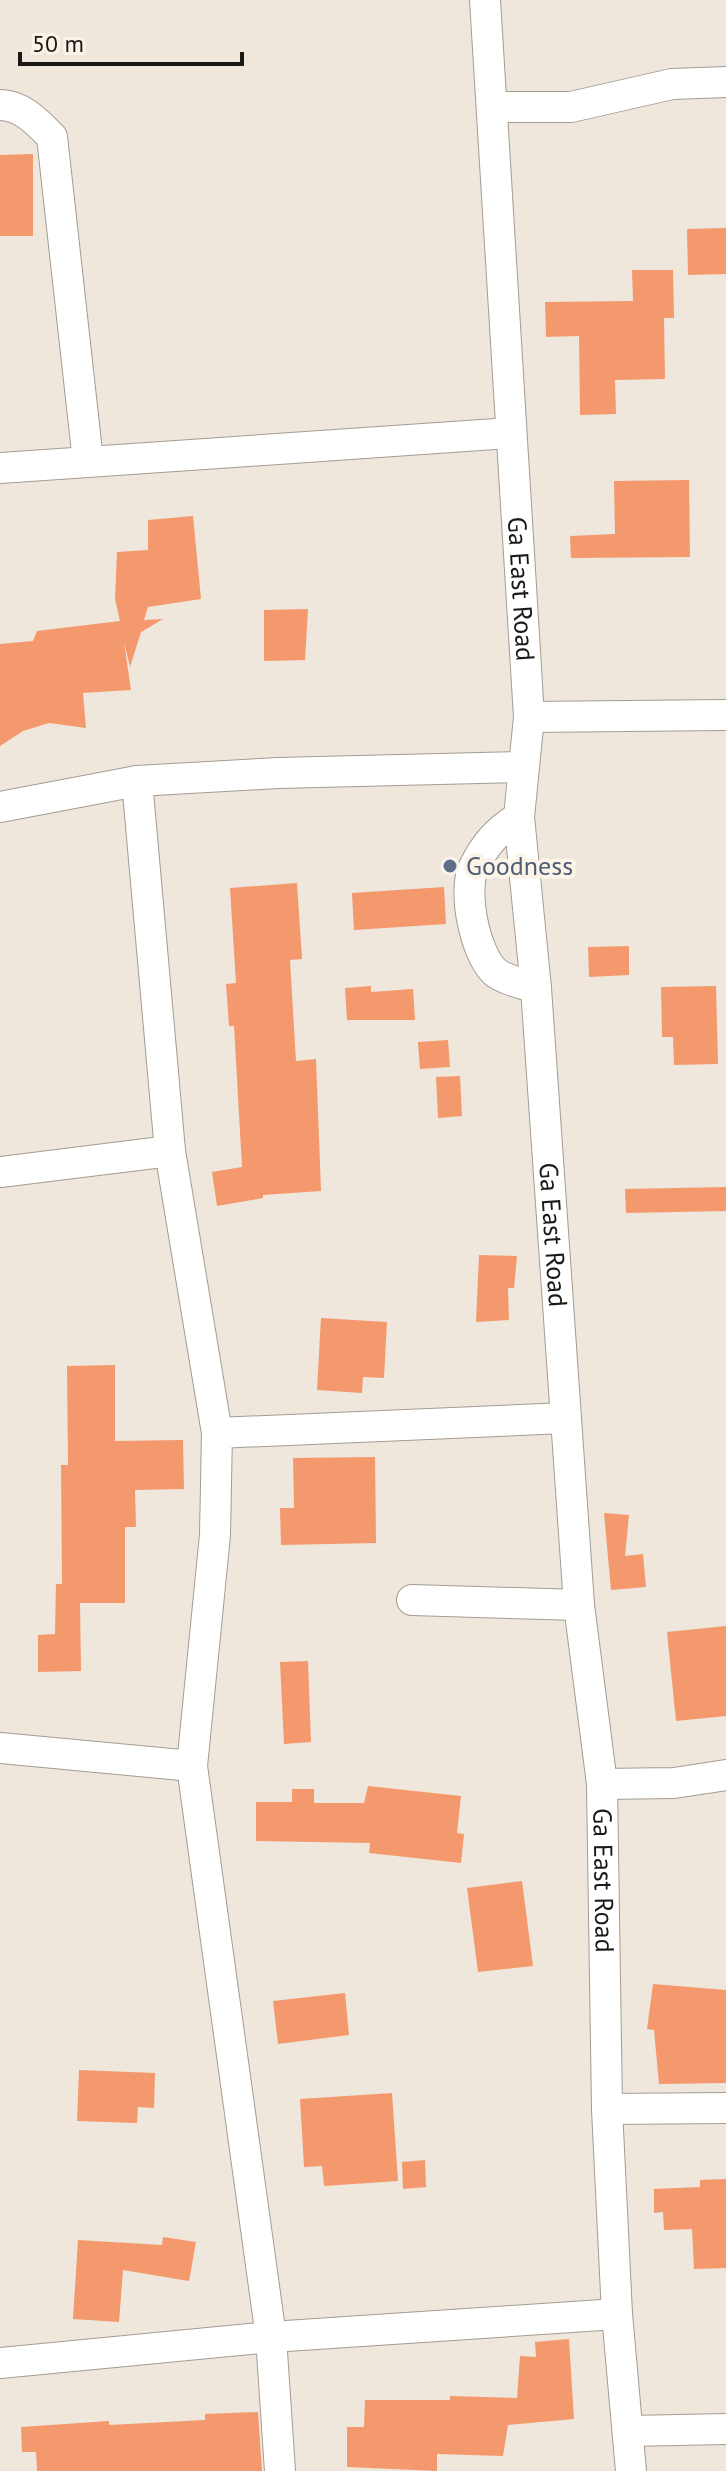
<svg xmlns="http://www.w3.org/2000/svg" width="726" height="2471" font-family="'PT Sans',sans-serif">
	<rect width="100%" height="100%" fill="#efe6dc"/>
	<g fill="#f4996d">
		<polygon points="33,154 33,236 0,236 0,155"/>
		<polygon points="726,228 726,274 688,275 687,229"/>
		<polygon points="632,270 673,270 674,318 664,318 665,379 615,380 616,414 580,415 579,336 546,337 545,302 633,301"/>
		<polygon points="689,480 690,557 571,558 570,536 615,534 614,481"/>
		<polygon points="193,516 201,599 148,607 144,620 163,619 141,632 130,667 124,642 131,690 83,693 86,728 49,723 23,731 0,746 0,644 33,641 37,631 120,621 115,599 117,552 148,550 148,520"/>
		<polygon points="308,609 305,660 264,661 264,610"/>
		<polygon points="297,883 302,959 290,960 296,1061 316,1059 321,1191 263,1195 263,1198 217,1206 212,1172 242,1167 234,1026 229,1026 226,984 236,983 230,888"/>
		<polygon points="444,887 446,924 354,930 352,893"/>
		<polygon points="629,946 629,975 589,977 588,947"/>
		<polygon points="371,986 371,992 413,989 415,1020 347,1020 345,988"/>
		<polygon points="716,986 718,1064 674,1065 673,1037 662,1037 661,987"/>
		<polygon points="448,1040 450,1067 420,1069 418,1042"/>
		<polygon points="460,1076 462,1116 438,1118 436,1077"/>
		<polygon points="726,1187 726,1211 626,1213 625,1189"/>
		<polygon points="479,1255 517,1256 514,1288 508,1288 509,1320 476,1322"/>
		<polygon points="321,1318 387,1322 384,1378 363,1377 362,1393 317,1390"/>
		<polygon points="115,1365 115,1441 183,1440 184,1489 135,1490 136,1527 125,1527 125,1603 80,1603 81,1671 38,1672 38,1635 55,1634 56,1584 62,1584 61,1465 68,1465 67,1366"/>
		<polygon points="375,1457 376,1543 281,1545 280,1508 294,1508 293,1458"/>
		<polygon points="604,1513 629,1515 625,1556 643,1554 646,1587 611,1590"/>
		<polygon points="726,1626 726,1716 676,1721 667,1632"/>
		<polygon points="308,1661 311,1742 284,1744 280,1662"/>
		<polygon points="368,1786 461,1796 457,1833 464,1834 461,1863 369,1853 370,1843 256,1841 256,1802 292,1802 292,1789 314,1789 314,1803 364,1803"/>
		<polygon points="522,1881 533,1966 478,1972 467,1888"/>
		<polygon points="653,1984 726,1990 726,2083 659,2084 654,2030 647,2029"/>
		<polygon points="345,1993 349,2035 278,2044 273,2001"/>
		<polygon points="79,2070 155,2073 154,2108 138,2107 137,2123 77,2121"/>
		<polygon points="392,2093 398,2181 324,2186 322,2166 304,2167 300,2099"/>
		<polygon points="425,2160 426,2187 403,2189 402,2162"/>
		<polygon points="726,2179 726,2268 694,2269 692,2229 664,2230 663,2212 654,2213 654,2189 700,2187 700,2180"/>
		<polygon points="163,2237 196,2242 189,2281 123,2270 119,2322 73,2319 78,2240 162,2245"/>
		<polygon points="569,2339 574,2419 508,2425 503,2456 437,2454 437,2471 347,2467 347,2427 364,2427 365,2400 450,2400 450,2396 517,2398 520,2356 536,2357 535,2342"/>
		<polygon points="258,2412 262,2471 37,2471 36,2452 22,2452 21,2427 109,2421 109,2425 205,2420 205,2414"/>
	</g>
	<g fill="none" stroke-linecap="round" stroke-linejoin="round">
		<defs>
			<g id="minor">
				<path id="s1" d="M485,0l44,717 -10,100 17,171 43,617 23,179 5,325 10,205 14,157"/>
				<path d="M0,105c22,0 38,18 52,32l36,324"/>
				<polyline points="492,107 571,107 672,84 726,82"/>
				<polyline points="0,468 511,433"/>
				<polyline points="529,717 726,715"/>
				<polyline points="137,781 170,1151 217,1433"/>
				<polyline points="0,807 137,781 278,773 522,767"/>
				<path d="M519,817c-21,13 -34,27 -45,50 -12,23 1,87 21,105 10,8 29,12 41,16"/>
				<polyline points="0,1172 170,1151"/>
				<polyline points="412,1600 579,1605"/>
				<polyline points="0,1748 192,1766 215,1535 217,1433 566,1418"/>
				<polyline points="192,1766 271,2337 280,2471"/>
				<polyline points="602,1784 674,1783 726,1775"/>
				<polyline points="607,2109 726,2108"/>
				<polyline points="0,2363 271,2337 617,2314"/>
				<polyline points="629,2431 726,2429"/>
			</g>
		</defs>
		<use href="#minor" stroke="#a49c93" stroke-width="32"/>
		<use href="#minor" stroke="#fff" stroke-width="30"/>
	</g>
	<circle fill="#5c6f8a" stroke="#fcf3e9" stroke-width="3" cx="450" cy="866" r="8"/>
	<g text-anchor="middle" stroke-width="8" stroke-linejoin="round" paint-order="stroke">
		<g font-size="26" fill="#1b1915" stroke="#fcf3e9">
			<text dy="9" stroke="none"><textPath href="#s1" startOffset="590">Ga East Road</textPath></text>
			<text dy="9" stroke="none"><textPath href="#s1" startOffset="1238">Ga East Road</textPath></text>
			<text dy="9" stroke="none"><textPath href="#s1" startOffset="1886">Ga East Road</textPath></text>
		</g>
		<g font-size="26" fill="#4e5e75" stroke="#fcf3e9" text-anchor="start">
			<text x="466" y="875">Goodness</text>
		</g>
	</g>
	<path d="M20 52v12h222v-12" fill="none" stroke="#1b1915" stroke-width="4"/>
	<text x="32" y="52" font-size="24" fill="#1b1915" stroke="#fcf3e9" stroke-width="6" paint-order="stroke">50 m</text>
</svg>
